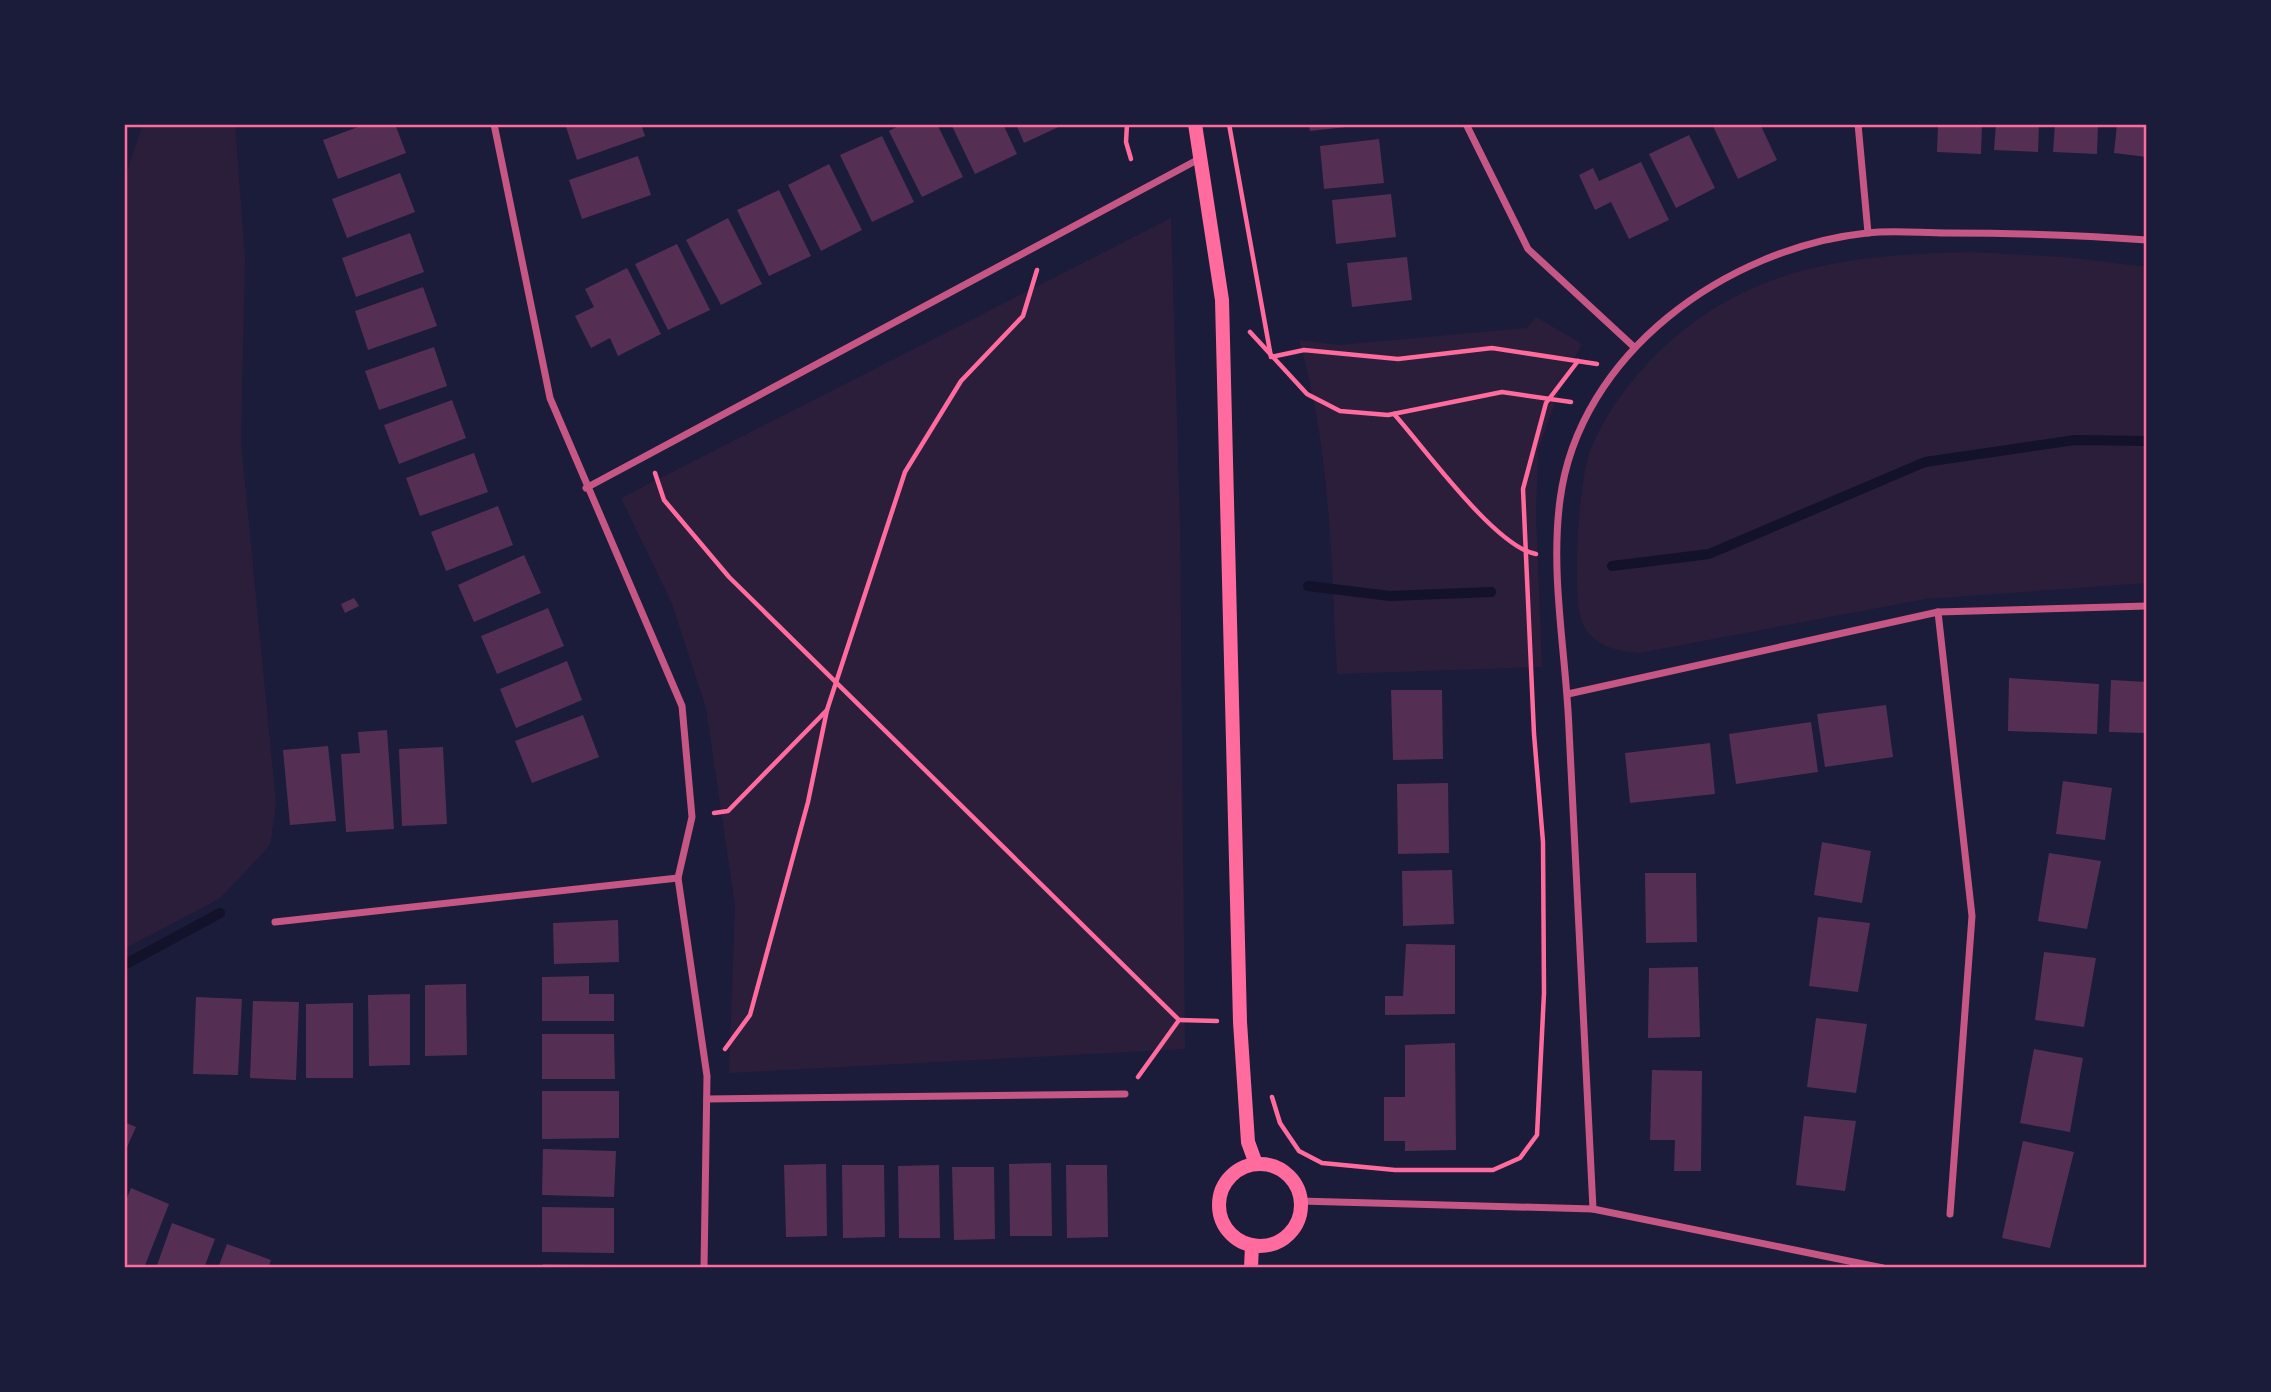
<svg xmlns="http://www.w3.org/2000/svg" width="2271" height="1392" font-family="Lato,sans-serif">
	<rect width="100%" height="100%" fill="#1b1b3a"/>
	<g fill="#2a1e3b">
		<polygon points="143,124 235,124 245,259 241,442 276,803 271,841 266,850 219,899 124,949 124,180"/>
		<polygon points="1171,218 1180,521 1185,1049 729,1073 735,906 706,708 672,604 621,498"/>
		<path d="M1973,252l92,5 82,10v316l-221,16 -287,54c-23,-2 -47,-7 -57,-31 -11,-28 -3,-146 9,-174 22,-52 66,-101 113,-133 80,-55 175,-61 269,-63z"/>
		<path d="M1536,317l46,27 -17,32 -27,74 -2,64 6,153 -205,7c-6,-113 -6,-224 -38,-334l40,5 188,-17z"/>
	</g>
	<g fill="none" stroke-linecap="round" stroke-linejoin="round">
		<g stroke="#12122b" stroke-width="10">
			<polyline points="1612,566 1709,554 1925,462 2075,440 2147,441"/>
			<polyline points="1308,586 1390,596 1491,592"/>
			<polyline points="124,965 220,913"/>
		</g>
	</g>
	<g fill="#542f53">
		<polygon points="366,124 395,124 406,153 338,179 323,140"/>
		<polygon points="565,124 641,124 645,136 577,160"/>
		<polygon points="902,124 937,124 963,177 922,197 889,131"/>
		<polygon points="951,124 1003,124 1017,154 975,174"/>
		<polygon points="1016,124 1065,124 1024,143"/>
		<polygon points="1309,124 1356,124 1356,126 1310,131"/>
		<polygon points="1712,124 1760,124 1777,160 1738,179"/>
		<polygon points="1938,124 1982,124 1981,154 1937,152"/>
		<polygon points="1996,124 2039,124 2038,152 1994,150"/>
		<polygon points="2055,124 2098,124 2097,154 2053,152"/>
		<polygon points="2117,124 2147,124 2147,157 2114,153"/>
		<polygon points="1689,135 1715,188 1676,208 1649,154"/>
		<polygon points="882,136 914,202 872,222 840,155"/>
		<polygon points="1379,139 1384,183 1324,189 1320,146"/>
		<polygon points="638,156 651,195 582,219 569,180"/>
		<polygon points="1641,162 1669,220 1629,239 1611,202 1595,210 1579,175 1593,168 1599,181"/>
		<polygon points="829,164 862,230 821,251 788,185"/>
		<polygon points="400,173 415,212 347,238 332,199"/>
		<polygon points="779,190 811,256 769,276 737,210"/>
		<polygon points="1391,194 1396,237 1336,244 1332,200"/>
		<polygon points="728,218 762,284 721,305 686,240"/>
		<polygon points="410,233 424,272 356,297 342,258"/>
		<polygon points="677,244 710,310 668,330 635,264"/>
		<polygon points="1407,257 1412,300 1352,307 1347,263"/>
		<polygon points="627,268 661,334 618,356 610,338 591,348 575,316 594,307 585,289"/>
		<polygon points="423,287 437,326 368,350 355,311"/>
		<polygon points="434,347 447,386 379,410 365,371"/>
		<polygon points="452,400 466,438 399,464 384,425"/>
		<polygon points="474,453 488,492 420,516 406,478"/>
		<polygon points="498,506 513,545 446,571 431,532"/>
		<polygon points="524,555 541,593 474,622 458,585"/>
		<polygon points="354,598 359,606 345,613 341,604"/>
		<polygon points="548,608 564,646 497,674 481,636"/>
		<polygon points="567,661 582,700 516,728 500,689"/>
		<polygon points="2009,678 2099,684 2097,734 2008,731"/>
		<polygon points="2111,680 2147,682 2147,733 2109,732"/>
		<polygon points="1391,690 1442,690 1443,759 1393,760"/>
		<polygon points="1886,705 1893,757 1825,767 1817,714"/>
		<polygon points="583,715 599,757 532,783 515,741"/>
		<polygon points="1811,722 1818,772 1736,784 1729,734"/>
		<polygon points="387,730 394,829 346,832 341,754 360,753 358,732"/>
		<polygon points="1710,743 1715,794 1630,803 1625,753"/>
		<polygon points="328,746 336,821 290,825 283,750"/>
		<polygon points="443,747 447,824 402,826 399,749"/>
		<polygon points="2063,781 2112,788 2105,840 2056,834"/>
		<polygon points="1448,783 1449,853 1398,854 1397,784"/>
		<polygon points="1822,842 1871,851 1862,903 1814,895"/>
		<polygon points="2049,853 2101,861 2087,929 2038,921"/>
		<polygon points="1452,870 1454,924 1403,926 1402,871"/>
		<polygon points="1645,873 1696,873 1697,942 1646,943"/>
		<polygon points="1818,917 1870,923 1858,992 1809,986"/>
		<polygon points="618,920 619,962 554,964 553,923"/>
		<polygon points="1406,944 1455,945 1455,1014 1385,1015 1385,996 1403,996"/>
		<polygon points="2044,952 2096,958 2084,1027 2035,1020"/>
		<polygon points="1698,967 1700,1037 1648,1038 1649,968"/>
		<polygon points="589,976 589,994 614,994 614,1021 542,1021 542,977"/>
		<polygon points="466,984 467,1055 425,1056 425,985"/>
		<polygon points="410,994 410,1065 369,1066 368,995"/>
		<polygon points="196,997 242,999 238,1075 193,1074"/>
		<polygon points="253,1001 299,1002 296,1080 250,1078"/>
		<polygon points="353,1003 353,1078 306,1078 306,1004"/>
		<polygon points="1816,1018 1867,1024 1856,1093 1807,1087"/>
		<polygon points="542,1034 614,1034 615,1079 542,1079"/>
		<polygon points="1455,1043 1456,1150 1405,1151 1405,1141 1384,1141 1384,1097 1405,1097 1405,1045"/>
		<polygon points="2034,1049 2083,1058 2070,1132 2020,1123"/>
		<polygon points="1652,1070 1702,1071 1701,1171 1674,1171 1675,1140 1650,1140"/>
		<polygon points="542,1091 619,1091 619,1138 542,1139"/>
		<polygon points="1804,1116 1856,1121 1845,1191 1796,1185"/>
		<polygon points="124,1122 136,1127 124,1154"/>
		<polygon points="2023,1141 2074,1152 2050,1248 2002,1238"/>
		<polygon points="543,1149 616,1151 614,1197 542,1195"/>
		<polygon points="1051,1163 1052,1236 1010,1236 1009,1164"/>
		<polygon points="826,1164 827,1236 786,1237 784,1165"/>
		<polygon points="842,1165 884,1165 885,1237 843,1238"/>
		<polygon points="939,1165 940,1238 899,1238 898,1166"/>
		<polygon points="1066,1165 1107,1165 1108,1237 1067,1238"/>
		<polygon points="952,1167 994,1167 995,1239 954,1240"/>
		<polygon points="131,1188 169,1204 144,1268 124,1264 124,1205"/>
		<polygon points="542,1207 614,1208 614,1253 542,1252"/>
		<polygon points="172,1223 215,1239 204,1268 156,1268"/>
		<polygon points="227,1244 271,1260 268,1268 218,1268"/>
		<polygon points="543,1264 617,1265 617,1268 542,1268"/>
	</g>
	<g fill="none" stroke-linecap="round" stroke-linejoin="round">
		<g stroke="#ff6b9d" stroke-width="4.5">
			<polyline points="1127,124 1126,142 1131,159"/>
			<polyline points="1229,124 1271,357 1304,350 1398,359 1492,348 1597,364"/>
			<polyline points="1250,332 1307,394 1340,411 1388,415 1502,392 1571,402"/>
			<path d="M1394,414c29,32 101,133 142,140"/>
			<polyline points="655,473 664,500 729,577 1179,1020 1138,1077"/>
			<polyline points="714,813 728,811 827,710"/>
			<polyline points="1179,1020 1217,1021"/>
			<polyline points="725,1049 750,1015 808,802 827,710 905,472 961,381 1023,316 1037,270"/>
			<polyline points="1272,1097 1280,1123 1299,1151 1322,1163 1395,1170 1493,1170 1520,1158 1537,1135 1544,993 1543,842 1534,734 1523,489 1546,403 1578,361"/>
		</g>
		<g stroke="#c65784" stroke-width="7">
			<polyline points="494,124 550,398 682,706 692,817 678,878 707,1076 704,1268"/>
			<polyline points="1466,124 1528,249 1634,347"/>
			<polyline points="1858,124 1868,233"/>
			<polyline points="586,488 1199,159"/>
			<polyline points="1938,612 1972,916 1950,1214"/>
			<polyline points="1568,694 1938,612 2147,606"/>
			<polyline points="275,922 678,878"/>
			<polyline points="707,1099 1125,1094"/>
			<polyline points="1300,1201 1593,1209 1883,1268"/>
			<path d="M1593,1209c-8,-160 -16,-320 -24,-480 -3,-76 -19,-153 -9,-229 19,-147 167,-252 307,-267 26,-3 53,0 79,0 68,0 134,2 201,7"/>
		</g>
		<g stroke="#ff6b9d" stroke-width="14">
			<polyline points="1195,124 1222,300 1240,1022 1248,1142 1256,1164"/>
			<circle cx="1260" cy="1205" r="41"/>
			<polyline points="1251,1268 1252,1245"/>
		</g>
	</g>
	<rect width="2271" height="1392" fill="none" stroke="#1b1b3a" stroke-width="252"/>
	<rect x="126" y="126" width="2019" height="1140" fill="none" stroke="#ff6b9d" stroke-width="2.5"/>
</svg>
